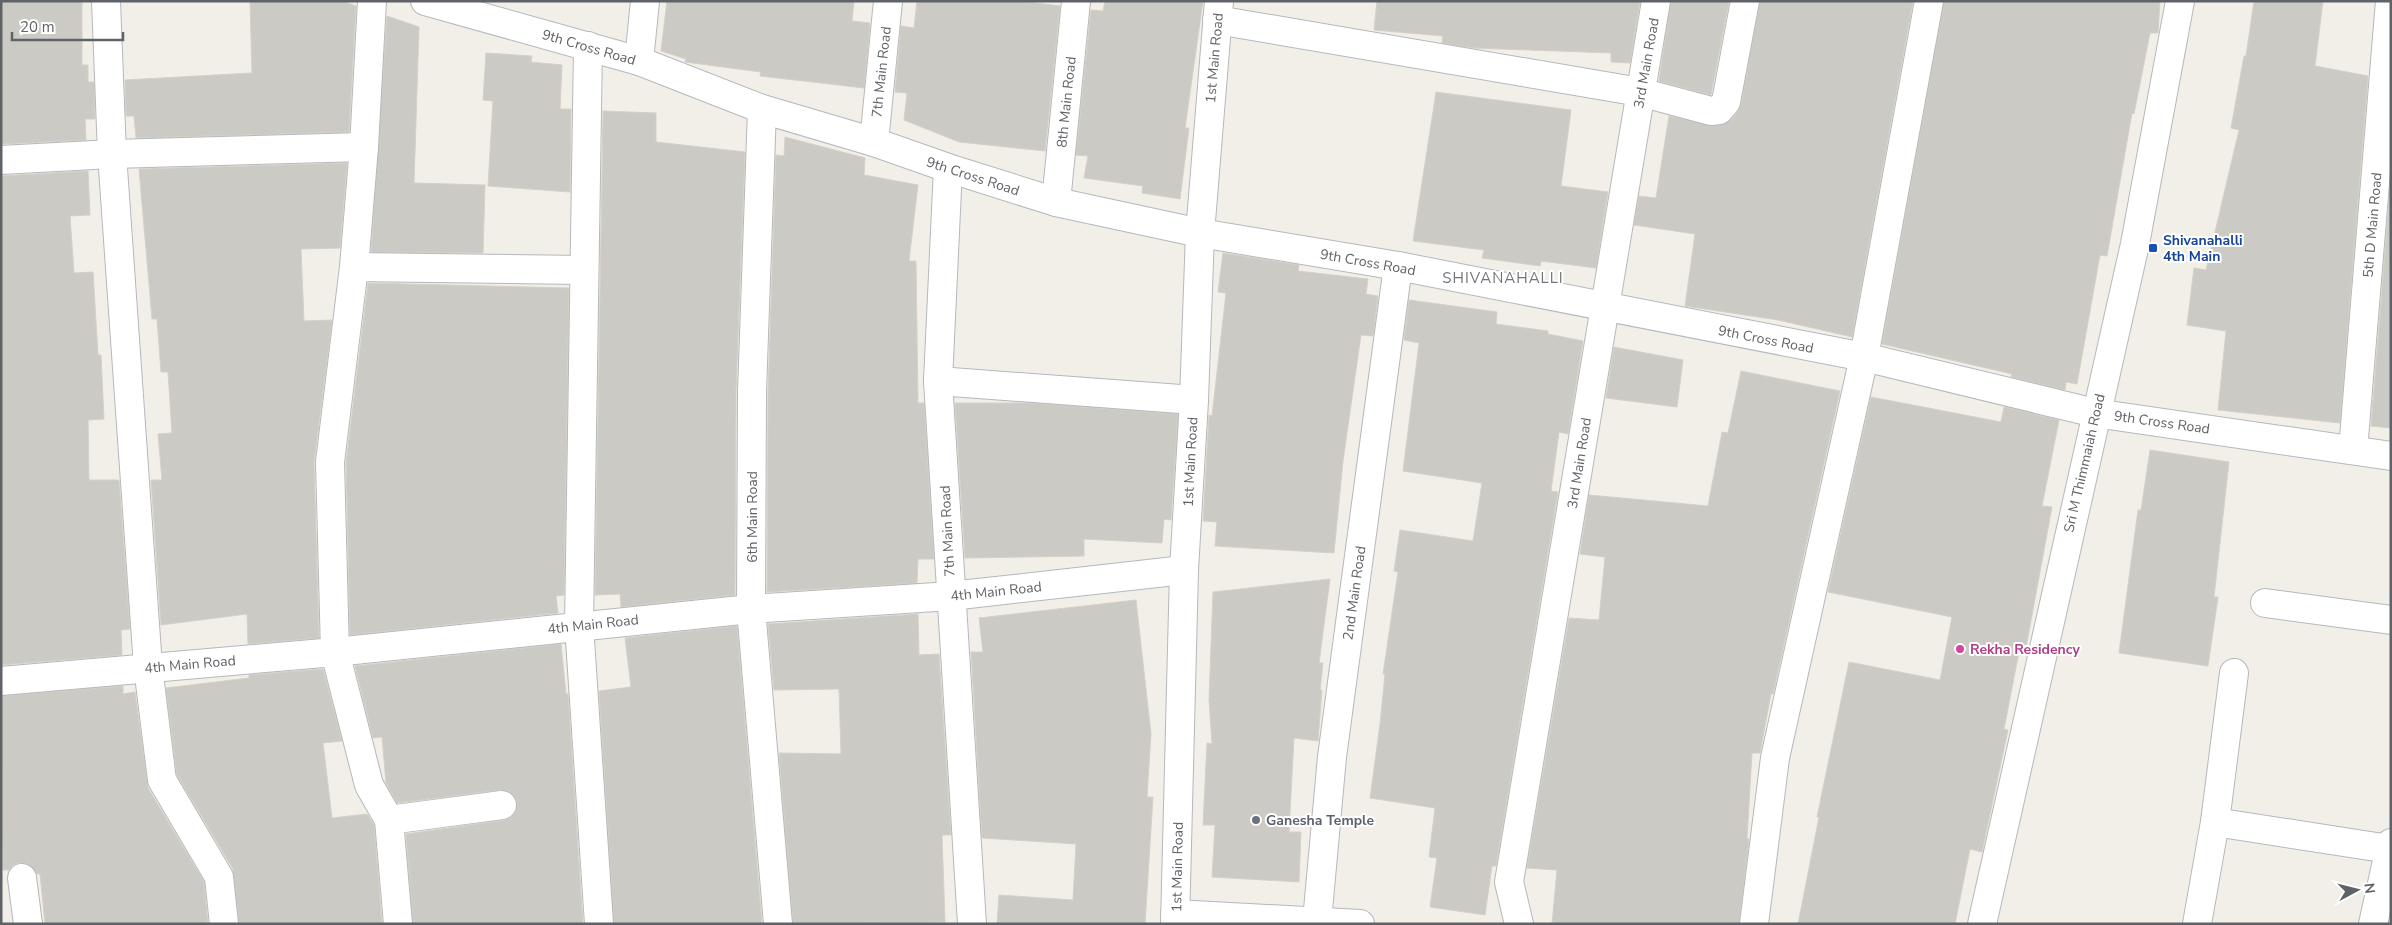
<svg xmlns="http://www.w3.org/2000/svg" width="2392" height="925" font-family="'Nunito Sans',sans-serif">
	<rect width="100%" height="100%" fill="#f1efe8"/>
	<g fill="#cccac5" stroke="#d6d1c6">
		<polygon points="1,1 82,1 82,65 88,65 88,82 94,82 95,119 85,119 86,140 1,144"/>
		<polygon points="250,1 343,1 356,6 349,132 136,138 134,116 126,116 125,80 252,73"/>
		<polygon points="667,1 854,1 852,21 870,23 864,88 760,76 761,72 685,62 686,59 661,51"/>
		<polygon points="917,1 1021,1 1060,6 1045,151 959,142 904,120 907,93 895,92 901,26 914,28"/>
		<polygon points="1105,1 1203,1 1185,128 1189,128 1180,199 1142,193 1143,186 1084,178 1088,156 1076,155 1091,10 1103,11"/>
		<polygon points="1377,1 1640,1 1630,63 1611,62 1611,53 1474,48 1442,43 1443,36 1374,30"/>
		<polygon points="1671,1 1729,1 1711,95 1659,81"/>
		<polygon points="1760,1 1913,1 1852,337 1778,320 1685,306 1695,234 1634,225 1639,196 1656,198 1669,116 1713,126 1730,121 1738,112 1741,105"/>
		<polygon points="1944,1 2160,1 2158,33 2150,33 2134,114 2132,113 2107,256 2100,255 2077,384 2066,382 2065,390 2011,377 2012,374 1882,344"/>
		<polygon points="2254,1 2323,1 2315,66 2368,76 2340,423 2218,410 2226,331 2187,325 2194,268 2206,270 2239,130 2231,128 2244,56 2246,56"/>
		<polygon points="387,16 419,27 414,183 485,185 483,253 371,252"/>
		<polygon points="486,53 532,56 531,62 562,65 560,109 571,109 570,192 488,186 493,101 483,100"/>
		<polygon points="1436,92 1571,110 1561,186 1608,192 1596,268 1541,261 1540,266 1482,258 1484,250 1413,241"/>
		<polygon points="603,111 656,113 656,142 745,152 736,392 735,595 621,607 620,594 595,595"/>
		<polygon points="785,137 865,158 864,175 918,185 909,261 916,261 918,403 924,403 934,559 918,559 917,583 767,592 768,392 776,155 784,156"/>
		<polygon points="347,163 340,248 301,249 304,321 332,320 314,462 319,638 248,644 247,614 161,625 151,480 162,480 158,434 172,433 168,372 161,372 157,319 152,319 139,169"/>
		<polygon points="88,171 90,215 70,216 74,273 93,272 98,355 101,355 104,419 88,420 89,480 119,480 130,629 121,630 122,655 1,665 1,176"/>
		<polygon points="2390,189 2391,189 2391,428 2371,426"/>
		<polygon points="1223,253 1299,265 1298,271 1368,279 1366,294 1378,296 1373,336 1361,335 1343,461 1334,553 1215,546 1217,522 1203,521 1209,415 1212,416 1226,293 1218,292"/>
		<polygon points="368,283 569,288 564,595 556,596 558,613 350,635 346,463"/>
		<polygon points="1409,300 1497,312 1496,324 1548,331 1548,334 1583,341 1568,434 1559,432 1551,491 1558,492 1496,866 1492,866 1485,915 1430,907 1437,858 1429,857 1435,808 1370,798 1380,724 1385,674 1383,674 1398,572 1394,571 1400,530 1473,541 1482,483 1403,471 1419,343 1404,340"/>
		<polygon points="1614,347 1683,360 1677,407 1606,398"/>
		<polygon points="1741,371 1840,391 1773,694 1771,694 1760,753 1752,753 1747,839 1749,839 1739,924 1552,924 1557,870 1527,868 1569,618 1599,620 1605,557 1580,554 1589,495 1708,506 1722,432 1728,433"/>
		<polygon points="1871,397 2001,422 2004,407 2059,420 2042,506 2052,507 2025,653 2019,652 2004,729 2008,730 1982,852 1970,849 1955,924 1798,924 1819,817 1817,817 1849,662 1940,680 1952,617 1828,592"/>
		<polygon points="955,403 1030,403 1178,414 1171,520 1164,519 1162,543 1084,539 1084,556 965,558"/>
		<polygon points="2150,450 2229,462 2214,597 2218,597 2208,666 2119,653 2138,510 2141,510"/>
		<polygon points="1330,579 1319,663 1323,663 1320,690 1322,690 1318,741 1294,738 1289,832 1301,832 1299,882 1212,877 1215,825 1203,825 1207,743 1212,744 1209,700 1213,592"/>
		<polygon points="1136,600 1151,734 1147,797 1153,797 1145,924 997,924 999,895 1073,900 1076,844 982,838 971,652 983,652 979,618"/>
		<polygon points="918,614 919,655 939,654 951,835 942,835 945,922 793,924 779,753 841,754 839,689 774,690 768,624"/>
		<polygon points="737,626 762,924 614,924 599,691 631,687 625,638"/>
		<polygon points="561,644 566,694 568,694 583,924 413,924 406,834 505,820 512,817 516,811 517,802 514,795 508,791 500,790 397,803 386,783 382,737 373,738 355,666"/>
		<polygon points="323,669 342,741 323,743 332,818 367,814 374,825 382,924 239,924 233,869 177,775 166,688 249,678 249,675"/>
		<polygon points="123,686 123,694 135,692 148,788 204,882 208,924 45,924 40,874 37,874 28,864 20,863 13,865 9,870 3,870 1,696"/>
	</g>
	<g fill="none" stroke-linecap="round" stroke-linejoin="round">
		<defs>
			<g id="minor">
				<polyline points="106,1 112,154 148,667 162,780 219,877 224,924"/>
				<polyline points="372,1 364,147 354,267 330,462 335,652 369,785 389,820 398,924"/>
				<polyline points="425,1 639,61 762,109 874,142 948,168 1056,202 1200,233 1398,266 1864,357 2095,413 2391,456"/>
				<polyline points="1217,20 1640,92 1711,111 1719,110 1726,102 1745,1"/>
				<polyline points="588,46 579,625 599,924"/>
				<polyline points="639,61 645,1"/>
				<polyline points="762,109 752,392 751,609 778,924"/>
				<polyline points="874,142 888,1"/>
				<polyline points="1,160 112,154 364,147"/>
				<polyline points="948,168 938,381 972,924"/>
				<polyline points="1056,202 1076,1"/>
				<polyline points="354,267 584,270"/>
				<polyline points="938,381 1194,400"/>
				<polyline points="2353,450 2390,1"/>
				<polyline points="2265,603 2391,620"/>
				<polyline points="1,681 335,652 751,609 951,596 1184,570"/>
				<polyline points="389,820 502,805"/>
				<polyline points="2215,822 2389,849"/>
				<polyline points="22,878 28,924"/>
				<polyline points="1175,914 1360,924"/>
				<polyline points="1317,921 1332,757 1398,266"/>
				<polyline points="1175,924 1184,570 1194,400 1200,233 1219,1"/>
				<polyline points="1519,924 1509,882 1656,1"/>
				<polyline points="1754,924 1775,758 1864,357 1929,1"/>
				<polyline points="2197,924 2215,822 2234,673"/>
				<polyline points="2373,924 2391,843"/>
			</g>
			<polyline id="tertiary" points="1982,924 2135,244 2180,1"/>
		</defs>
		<use href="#minor" stroke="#b5b8bc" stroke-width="30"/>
		<use href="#tertiary" stroke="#b5b8bc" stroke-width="30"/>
		<use href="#minor" stroke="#fff" stroke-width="28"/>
		<use href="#tertiary" stroke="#fff" stroke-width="28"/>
	</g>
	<rect fill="#1a4fb4" stroke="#fff" stroke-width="2" x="2148" y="243" width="10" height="10" rx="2.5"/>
	<circle fill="#d1479c" stroke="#fff" stroke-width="2" cx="1960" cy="649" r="5"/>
	<circle fill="#6b7280" stroke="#fff" stroke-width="2" cx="1256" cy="820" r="5"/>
	<g text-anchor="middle" stroke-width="4" stroke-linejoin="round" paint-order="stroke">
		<g font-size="14" fill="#5f6368" stroke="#fff">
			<text transform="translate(589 47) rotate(16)" y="5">9th Cross Road</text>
			<text transform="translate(1214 58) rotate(-85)" y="5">1st Main Road</text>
			<text transform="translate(1646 63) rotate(-80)" y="5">3rd Main Road</text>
			<text transform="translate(881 72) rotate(-84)" y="5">7th Main Road</text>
			<text transform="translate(1066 102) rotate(-84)" y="5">8th Main Road</text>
			<text transform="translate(973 176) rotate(18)" y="5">9th Cross Road</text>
			<text transform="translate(2372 225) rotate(-85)" y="5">5th D Main Road</text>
			<text transform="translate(1368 262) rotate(10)" y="5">9th Cross Road</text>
			<text transform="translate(1766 339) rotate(11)" y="5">9th Cross Road</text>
			<text transform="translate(2162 422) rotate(8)" y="5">9th Cross Road</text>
			<text transform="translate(1190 462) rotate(-87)" y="5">1st Main Road</text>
			<text transform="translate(1579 463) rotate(-81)" y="5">3rd Main Road</text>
			<text transform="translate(2084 463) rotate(-77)" y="5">Sri M Thimmaiah Road</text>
			<text transform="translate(752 517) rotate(-90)" y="5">6th Main Road</text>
			<text transform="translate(947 531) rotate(-93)" y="5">7th Main Road</text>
			<text transform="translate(996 591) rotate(-6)" y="5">4th Main Road</text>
			<text transform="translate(1354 593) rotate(-82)" y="5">2nd Main Road</text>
			<text transform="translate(593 624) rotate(-6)" y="5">4th Main Road</text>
			<text transform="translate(190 664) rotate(-5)" y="5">4th Main Road</text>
			<text transform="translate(1177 867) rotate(-89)" y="5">1st Main Road</text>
		</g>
		<g font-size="14" font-weight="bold" fill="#164399" stroke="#fff" text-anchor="start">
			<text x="2163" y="245">Shivanahalli<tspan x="2163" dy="16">4th Main</tspan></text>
		</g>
		<g font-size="14" font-weight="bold" fill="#b23c85" stroke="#fff" text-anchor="start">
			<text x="1970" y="654">Rekha Residency</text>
		</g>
		<g font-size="14" font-weight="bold" fill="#5b616d" stroke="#fff" text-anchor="start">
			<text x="1266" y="825">Ganesha Temple</text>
		</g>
		<g font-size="15" letter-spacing="1" fill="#70757a" stroke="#fff">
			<text x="1503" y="283">SHIVANAHALLI</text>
		</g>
	</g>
	<rect width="2392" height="925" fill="none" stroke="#5f6368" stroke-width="5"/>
	<g transform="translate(2357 890) rotate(83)" stroke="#ffffff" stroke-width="4" paint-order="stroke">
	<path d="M0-4L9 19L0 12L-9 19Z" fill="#5f6368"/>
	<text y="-8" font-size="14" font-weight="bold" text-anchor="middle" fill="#5f6368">N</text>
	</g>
	<path d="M12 32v8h111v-8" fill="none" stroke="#5f6368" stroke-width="2.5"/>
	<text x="20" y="32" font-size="15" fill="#5f6368" stroke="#ffffff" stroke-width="4" paint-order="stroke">20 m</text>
</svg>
